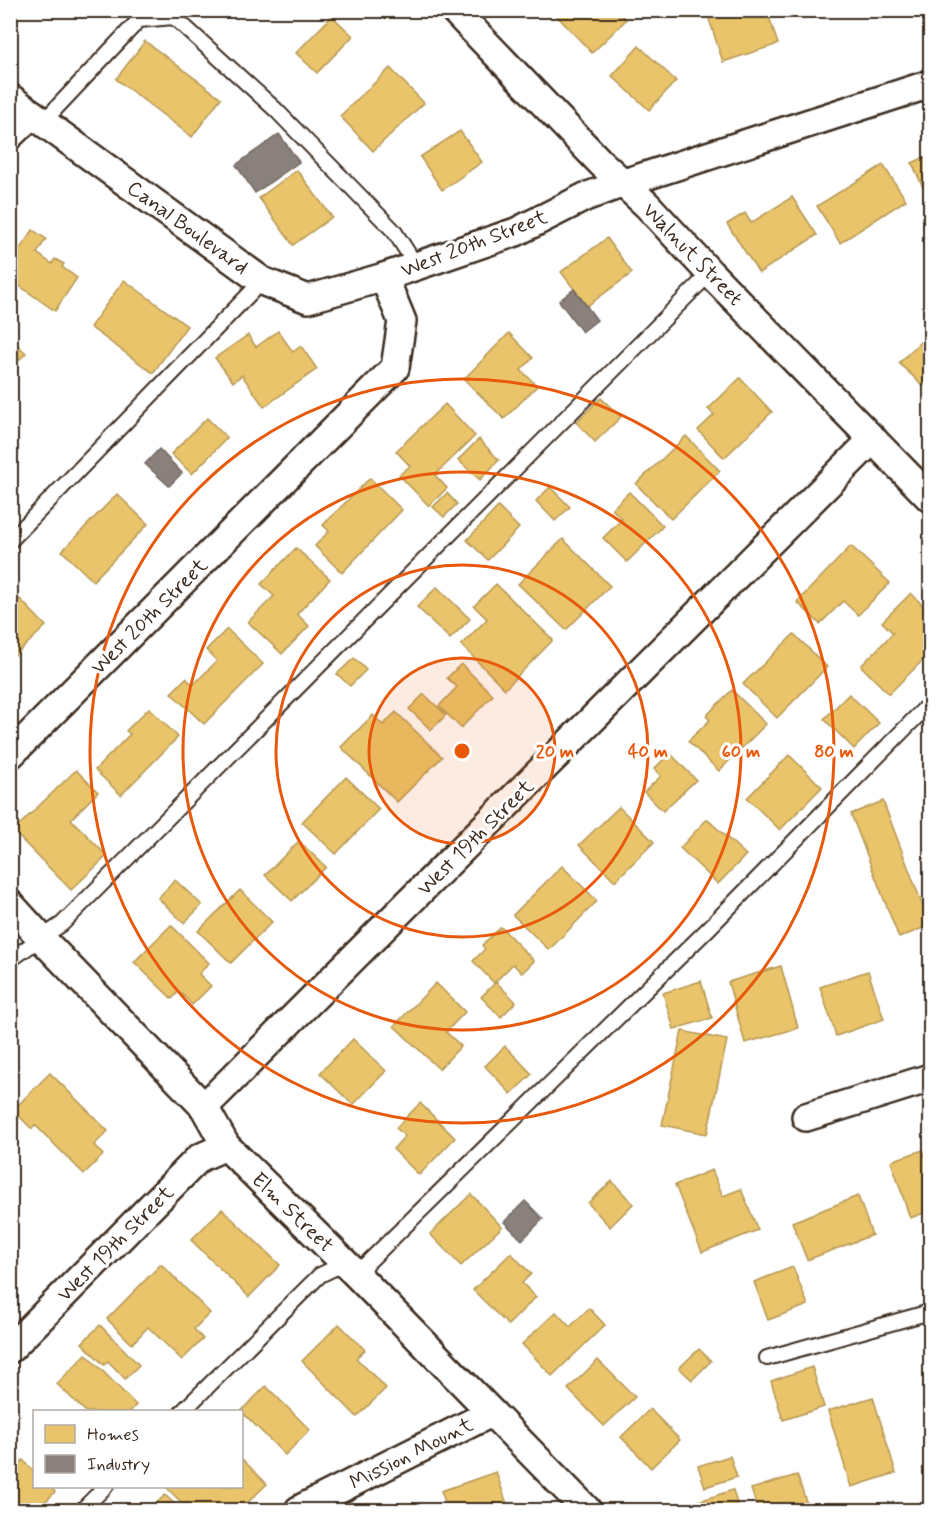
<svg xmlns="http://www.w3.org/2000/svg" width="941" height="1521" font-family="Mynerve,sans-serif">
	<rect width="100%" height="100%" fill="#fff"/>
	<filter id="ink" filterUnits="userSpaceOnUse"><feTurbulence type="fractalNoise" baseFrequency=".0167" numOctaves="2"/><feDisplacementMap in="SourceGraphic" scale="12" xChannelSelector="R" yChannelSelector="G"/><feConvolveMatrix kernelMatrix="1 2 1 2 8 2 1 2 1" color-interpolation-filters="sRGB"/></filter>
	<g filter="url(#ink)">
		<g fill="#e9c46a" stroke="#b59653" stroke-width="1.5">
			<polygon points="557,10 617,10 626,20 592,53 554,13"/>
			<polygon points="724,10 767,10 778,44 723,62 708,16"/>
			<polygon points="332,16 353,36 317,73 296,53"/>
			<polygon points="145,41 221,98 192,137 116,79"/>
			<polygon points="639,46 676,81 649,110 612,76"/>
			<polygon points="390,68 424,103 373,151 340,116"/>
			<polygon points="460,131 482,162 442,190 420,157"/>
			<polygon points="930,155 930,203 912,163"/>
			<polygon points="883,165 906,200 840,243 817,206"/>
			<polygon points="297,170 332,217 293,245 259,198"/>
			<polygon points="792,197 817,235 759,273 727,224 745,213 751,223"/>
			<polygon points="33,230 46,239 37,253 52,264 55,259 64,264 62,267 77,278 55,311 10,279 10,263"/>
			<polygon points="607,238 632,273 587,306 561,272"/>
			<polygon points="124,280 187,326 153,373 90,327"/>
			<polygon points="278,331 293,352 301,346 317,369 264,407 242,375 233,382 215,358 248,335 256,347"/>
			<polygon points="930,332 930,379 923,386 899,363"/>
			<polygon points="509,333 533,358 521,370 537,386 504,419 464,379"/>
			<polygon points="10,338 26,353 10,369"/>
			<polygon points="740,378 772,412 724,458 698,430 714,415 708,409"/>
			<polygon points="601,398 621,417 595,442 576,422"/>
			<polygon points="445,404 475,436 435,475 447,488 429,506 399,475 410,466 396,451"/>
			<polygon points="207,418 227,438 192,474 171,454"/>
			<polygon points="686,436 720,471 671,519 636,484"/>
			<polygon points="479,439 499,460 480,480 458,460"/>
			<polygon points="370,478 402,510 342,573 315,546 329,531 323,525"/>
			<polygon points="550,487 570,507 555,521 536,501"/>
			<polygon points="629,492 663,526 627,562 603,538 622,519 612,509"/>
			<polygon points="447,493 457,504 444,517 433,507"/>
			<polygon points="117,494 148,524 93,581 62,551"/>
			<polygon points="498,507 519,528 488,560 467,540"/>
			<polygon points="563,539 610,586 566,630 518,584"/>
			<polygon points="851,546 890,583 858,615 843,601 820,624 797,602"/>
			<polygon points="296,548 330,579 297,614 309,626 282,654 248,622 274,596 261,584"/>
			<polygon points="496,584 553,640 505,689 461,645 487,619 474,606"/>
			<polygon points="437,587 470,619 450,639 417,607"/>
			<polygon points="911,593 930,613 930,653 889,694 861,666 893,633 882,622"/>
			<polygon points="20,599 46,626 10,660 10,608"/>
			<polygon points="227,629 263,664 204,724 171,693 186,678 193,685 217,661 206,650"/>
			<polygon points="794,634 827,667 777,718 743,684"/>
			<polygon points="354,658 366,670 350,686 337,674"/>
			<polygon points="461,664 493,695 461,728 439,706 457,687 447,678"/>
			<polygon points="732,690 766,724 719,771 688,741 710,720 706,716"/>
			<polygon points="424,694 446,715 431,730 409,709"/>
			<polygon points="849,694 879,723 854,749 824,719"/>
			<polygon points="149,708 178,737 121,795 95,770 130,734 126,731"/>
			<polygon points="396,712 442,757 397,802 341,747 373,715 383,725"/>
			<polygon points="670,753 696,780 663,811 644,792 661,776 654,769"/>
			<polygon points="789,755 822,787 780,830 747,798"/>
			<polygon points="76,770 98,792 71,819 107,856 71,890 13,831"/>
			<polygon points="346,777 379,809 336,854 302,822"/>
			<polygon points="883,801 930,925 899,938 851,814"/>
			<polygon points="619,807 654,842 615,881 579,845"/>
			<polygon points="707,819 746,855 718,884 680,848"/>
			<polygon points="299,841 326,867 292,901 265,875"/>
			<polygon points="562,866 597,901 549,950 513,915"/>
			<polygon points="175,880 202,905 184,923 158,898"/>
			<polygon points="240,890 272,922 231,963 198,931"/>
			<polygon points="171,925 209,963 199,974 211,986 192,1005 179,991 172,999 134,962"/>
			<polygon points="501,927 534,961 522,973 513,964 494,983 473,961 485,949 482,945"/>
			<polygon points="781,966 798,1028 745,1043 728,982"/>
			<polygon points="868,971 884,1019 836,1036 820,987"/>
			<polygon points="701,981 712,1018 674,1029 663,993"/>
			<polygon points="496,982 516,1002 501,1017 481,997"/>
			<polygon points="436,983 465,1012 446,1032 461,1046 439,1069 394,1026"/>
			<polygon points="682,1031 727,1040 707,1134 662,1125"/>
			<polygon points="353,1039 386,1071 353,1105 320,1073"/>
			<polygon points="505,1046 532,1074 511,1094 485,1066"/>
			<polygon points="50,1073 108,1131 94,1145 103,1155 84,1174 35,1125 32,1129 13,1110"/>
			<polygon points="420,1103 455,1138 419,1175 393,1149 405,1136 396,1128"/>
			<polygon points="923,1150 930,1170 930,1211 910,1218 891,1161"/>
			<polygon points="712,1170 723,1196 741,1189 758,1230 702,1252 675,1185"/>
			<polygon points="612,1181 633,1204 610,1227 588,1203"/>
			<polygon points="471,1194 502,1227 461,1266 430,1234"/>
			<polygon points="858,1196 872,1235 807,1260 792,1222"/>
			<polygon points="222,1209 280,1265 249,1297 191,1240"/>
			<polygon points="511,1253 531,1274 522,1283 536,1297 508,1325 473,1290"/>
			<polygon points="161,1264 210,1313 194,1329 203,1339 182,1360 148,1327 132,1344 107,1319"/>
			<polygon points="793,1267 808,1305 768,1320 754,1282"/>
			<polygon points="589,1308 605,1325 552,1376 522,1344 556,1312 570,1327"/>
			<polygon points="339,1324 365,1350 356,1358 386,1388 357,1417 302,1361"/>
			<polygon points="100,1325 139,1365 125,1379 108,1361 104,1365 82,1343"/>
			<polygon points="699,1349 711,1361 692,1380 679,1368"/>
			<polygon points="86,1354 136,1405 130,1412 86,1412 57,1384"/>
			<polygon points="598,1360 635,1397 604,1426 568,1389"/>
			<polygon points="812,1367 824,1407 783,1420 771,1381"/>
			<polygon points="266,1386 310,1430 285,1455 241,1411"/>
			<polygon points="873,1397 896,1473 851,1487 828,1411"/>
			<polygon points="650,1409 680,1440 651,1468 621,1437"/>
			<polygon points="730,1456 737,1477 705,1487 698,1466"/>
			<polygon points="242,1459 267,1484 240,1510 189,1510 165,1486 242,1486"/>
			<polygon points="23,1460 34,1472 34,1486 50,1486 55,1492 37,1510 10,1510 10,1469 13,1471"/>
			<polygon points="496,1472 509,1510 448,1510 441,1491"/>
			<polygon points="797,1475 809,1510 758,1510 751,1489"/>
			<polygon points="733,1490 739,1510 681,1510 680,1507"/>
			<polygon points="165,1495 181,1510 149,1510"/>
		</g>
		<g fill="#8a817c" stroke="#726760" stroke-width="1.5">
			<polygon points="279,134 299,162 255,193 236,165"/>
			<polygon points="574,289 597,320 582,332 559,301"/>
			<polygon points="159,449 182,473 169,486 145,464"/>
			<polygon points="525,1201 543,1219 522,1240 504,1222"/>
		</g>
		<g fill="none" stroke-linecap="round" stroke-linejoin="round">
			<defs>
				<g id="service">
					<polyline points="43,122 139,20 174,17 276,110 394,231 417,267"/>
					<polyline points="10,541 262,281"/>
					<polyline points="10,960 41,938 62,924 710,273"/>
					<polyline points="356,1274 708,929 930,703"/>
					<polyline points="767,1358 930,1312"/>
					<polyline points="182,1412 320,1275 345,1263"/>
					<polyline points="82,1510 106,1486"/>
				</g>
				<g id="minor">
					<polyline points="454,10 601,163 647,205 710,273 930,498"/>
					<polyline points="10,98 262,281 308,299 384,277"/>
					<polyline points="10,135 32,114"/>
					<polyline points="10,755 395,368 402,321 384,277 516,232 585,197 624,183 930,84"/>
					<polyline points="10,904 41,938 204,1107 226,1146 356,1274 587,1510"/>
					<polyline points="204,1107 873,439"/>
					<polyline points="806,1117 930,1078"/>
					<polyline points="10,1349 199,1158 226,1146"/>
					<polyline points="299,1510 306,1506 491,1413"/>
				</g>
			</defs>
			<use href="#service" stroke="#3b2a1e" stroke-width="18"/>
			<use href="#minor" stroke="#3b2a1e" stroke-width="32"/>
			<use href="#service" stroke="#fff" stroke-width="14"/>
			<use href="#minor" stroke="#fff" stroke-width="27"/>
		</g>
	</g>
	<circle cx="462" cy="751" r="93" fill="#e8590c" fill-opacity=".12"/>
	<g fill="none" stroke="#e8590c" stroke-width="3">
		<circle cx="462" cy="751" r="93"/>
		<circle cx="462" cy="751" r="186"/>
		<circle cx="462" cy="751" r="279"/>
		<circle cx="462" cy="751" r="372"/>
	</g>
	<g text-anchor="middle" stroke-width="6" stroke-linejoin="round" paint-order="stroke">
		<g font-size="21" fill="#3b2a1e" stroke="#fff">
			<text transform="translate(188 227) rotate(36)" y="7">Canal Boulevard</text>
			<text transform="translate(474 243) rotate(-21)" y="7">West 20th Street</text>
			<text transform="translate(693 254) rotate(46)" y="7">Walnut Street</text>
			<text transform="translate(149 616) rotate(-45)" y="7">West 20th Street</text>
			<text transform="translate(475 837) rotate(-45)" y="7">West 19th Street</text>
			<text transform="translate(293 1212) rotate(44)" y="7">Elm Street</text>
			<text transform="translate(115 1243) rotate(-45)" y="7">West 19th Street</text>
			<text transform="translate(411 1453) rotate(-27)" y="7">Mission Mount</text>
		</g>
	</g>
	<circle cx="462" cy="751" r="9" fill="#e8590c" stroke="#fff" stroke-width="3"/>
	<g font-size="18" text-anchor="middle" font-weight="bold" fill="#e8590c" stroke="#fff" stroke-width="6" stroke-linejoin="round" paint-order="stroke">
		<text x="555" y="757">20 m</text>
		<text x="648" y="757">40 m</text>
		<text x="741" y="757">60 m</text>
		<text x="834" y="757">80 m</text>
	</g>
	<rect width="941" height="1521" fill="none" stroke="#fff" stroke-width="36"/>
	<rect x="18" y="18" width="905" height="1485" fill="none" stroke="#3b2a1e" stroke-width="2" filter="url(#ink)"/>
	<rect x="33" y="1410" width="210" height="78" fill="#ffffff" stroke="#b1aaa5" stroke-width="1.5"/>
	<rect x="45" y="1425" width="30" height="18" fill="#e9c46a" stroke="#b1aaa5" stroke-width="1.5"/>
	<text x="87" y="1440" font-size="18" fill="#3b2a1e">Homes</text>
	<rect x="45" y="1455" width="30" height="18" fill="#8a817c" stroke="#b1aaa5" stroke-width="1.5"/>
	<text x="87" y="1470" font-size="18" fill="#3b2a1e">Industry</text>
</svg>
